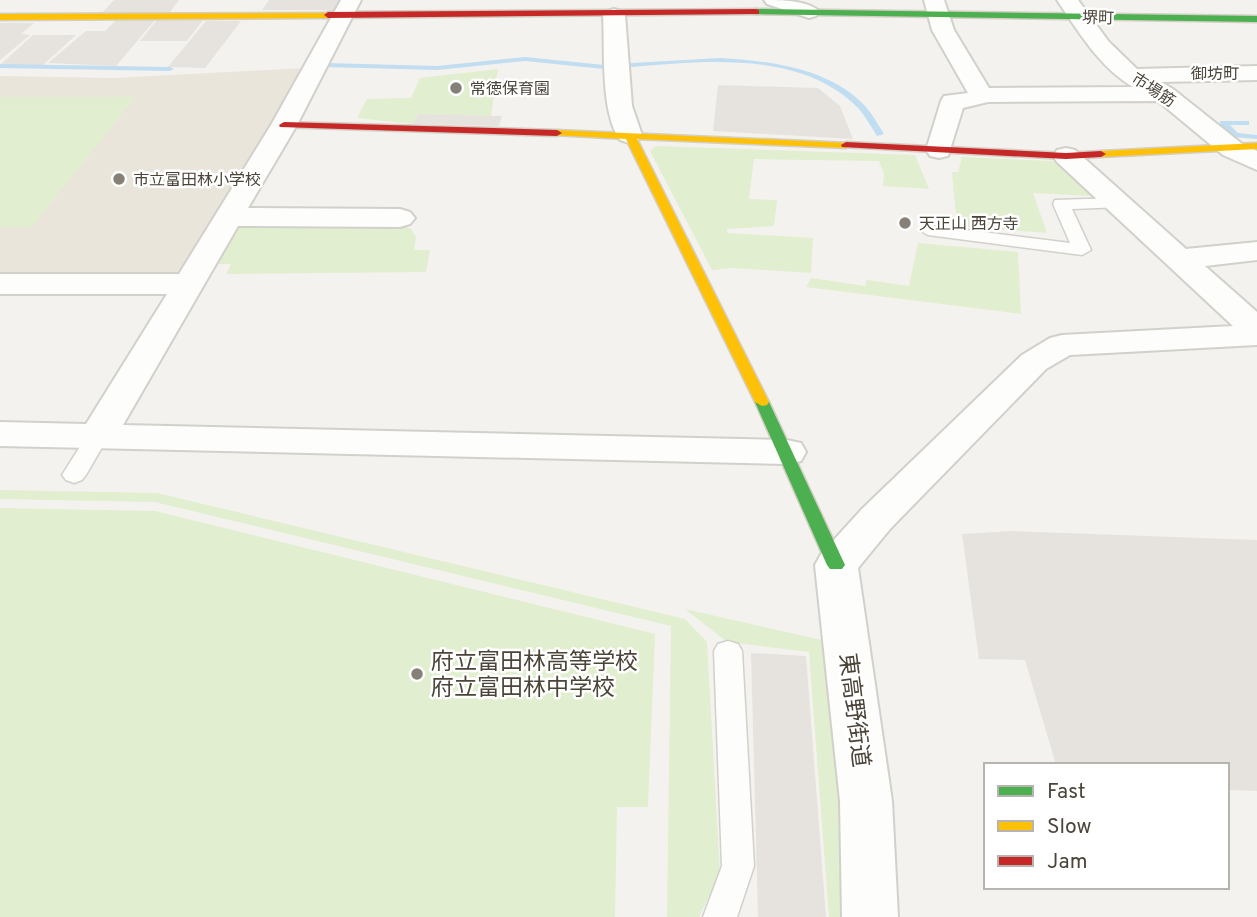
<svg xmlns="http://www.w3.org/2000/svg" width="1257" height="917" font-family="Overpass,'Noto Sans JP',sans-serif">
	<rect width="100%" height="100%" fill="#f4f2ee"/>
	<polygon fill="#eae5da" points="305,68 177,282 0,280 0,76 115,78"/>
	<g fill="#e1eecf">
		<polygon points="498,69 491,116 418,114 413,124 357,118 367,99 411,98 420,78"/>
		<polygon points="0,97 136,97 32,227 0,227"/>
		<polygon points="656,146 915,155 929,189 883,186 884,174 879,161 754,159 749,199 777,200 774,226 727,229 727,233 813,238 811,273 733,268 712,270 650,151"/>
		<polygon points="962,157 1052,161 1076,178 1092,196 1033,193 1047,233 957,226 952,172 958,172"/>
		<polygon points="238,223 394,223 411,229 416,237 414,250 430,250 426,272 226,274 231,264 217,264"/>
		<polygon points="918,243 1018,252 1021,314 806,287 811,278 865,286 867,280 909,286"/>
		<polygon points="0,490 157,493 685,619 707,642 720,874 699,917 667,917 671,626 155,502 0,499"/>
		<polygon points="0,508 155,511 655,634 648,807 617,807 615,917 0,917"/>
		<polygon points="685,609 826,641 847,843 846,917 829,917 809,652 727,642"/>
	</g>
	<g fill="#e6e3df">
		<polygon points="114,0 179,0 170,12 102,13"/>
		<polygon points="269,0 345,0 339,10 262,10"/>
		<polygon points="116,20 155,20 116,66 48,63 86,31 105,31"/>
		<polygon points="157,20 203,20 187,41 140,41"/>
		<polygon points="206,21 241,21 205,68 168,67"/>
		<polygon points="0,23 34,23 21,34 30,35 0,60"/>
		<polygon points="33,35 76,35 43,65 0,65"/>
		<polygon points="718,85 818,88 840,106 853,139 713,131"/>
		<polygon points="418,114 502,116 499,126 413,124"/>
		<polygon points="1011,531 1257,540 1257,791 1227,790 1227,765 1056,765 1025,660 979,659 962,534"/>
		<polygon points="751,653 806,656 826,917 758,917"/>
	</g>
	<g fill="none" stroke-linecap="round" stroke-linejoin="round">
		<g fill="#c0ddf1" fill-rule="evenodd">
			<polygon points="525,57 604,65 608,67 604,69 525,61 437,70 326,67 322,65 326,63 437,66"/>
			<path d="M720,58c50,3 110,10 146,49 7,8 12,18 18,27l-7,2c-6,-9 -11,-19 -18,-27 -57,-59 -154,-48 -227,-42l-4,-2 4,-2z"/>
			<polygon points="0,64 170,67 174,69 170,71 0,68"/>
			<polygon points="1220,121 1249,121 1249,125 1230,125 1238,133 1257,135 1257,139 1233,137 1220,125"/>
		</g>
		<defs>
			<g id="lane">
				<polygon points="1117,198 1125,203 1123,207 1072,209 1091,250 1082,255 928,235 919,230 928,225 1070,243 1053,204 1055,200"/>
				<polygon points="97,430 105,432 108,437 86,475 82,480 74,483 66,480 62,475 86,437 89,432"/>
				<polygon points="728,641 738,644 742,651 754,866 737,917 703,917 722,866 714,651 718,644"/>
			</g>
			<g id="street">
				<polygon points="341,0 361,0 297,125 248,208 400,209 410,212 415,218 410,224 400,227 238,226 123,425 787,440 801,443 806,452 801,461 787,464 0,446 0,422 86,424 167,294 0,294 0,274 179,274 271,125"/>
				<path d="M764,0c17,0 44,0 56,12l-4,4 -7,2 -42,-14z"/>
				<path d="M924,0h20l10,30 35,58 144,-1c-33,-19 -55,-56 -76,-87h21l31,42 28,27 120,-3v14l-96,2 12,7 68,54 16,8v19l-34,-15 -65,-54 -170,1 -25,6 -15,48 -9,2 -9,-2 -4,-6 15,-49 3,-5 24,-3 -36,-63z"/>
				<path d="M614,9l7,2 4,4 7,91 10,29 -4,5 -9,3 -9,-3c-20,-28 -15,-90 -17,-125l4,-4z"/>
				<polygon points="1066,148 1075,150 1186,249 1257,242 1257,260 1205,266 1257,312 1257,345 1070,355 1046,369 890,529 858,568 892,801 898,917 842,917 840,801 815,565 821,554 862,509 1022,355 1050,338 1062,335 1233,326 1057,162 1053,156 1057,150"/>
			</g>
			<g id="fast">
				<polygon points="756,9 1257,16 1257,22 753,14 753,10"/>
				<polygon points="762,398 769,402 845,565 842,569 830,569 827,565 755,402"/>
			</g>
			<g id="slow">
				<polygon points="331,13 331,17 328,18 0,20 0,14"/>
				<polygon points="557,130 850,143 851,145 846,148 637,139 769,402 767,405 762,406 755,402 626,139 553,135 552,133"/>
				<polygon points="1257,143 1257,149 1101,157 1096,154 1101,151"/>
			</g>
			<g id="jam">
				<polygon points="756,9 759,10 759,14 328,18 324,15 328,12"/>
				<polygon points="284,122 557,130 562,133 557,136 280,127 279,125"/>
				<polygon points="846,142 1066,153 1101,151 1106,154 1101,157 1066,159 842,147 841,145"/>
			</g>
		</defs>
		<use href="#lane" stroke="#d2d0cb" stroke-width="3"/>
		<use href="#street" stroke="#d2d0cb" stroke-width="4"/>
		<use href="#fast" stroke="#d3cfc5" stroke-width="3"/>
		<use href="#slow" stroke="#d3cfc5" stroke-width="3"/>
		<use href="#jam" stroke="#d3cfc5" stroke-width="3"/>
		<use href="#lane" fill="#fdfdfc" fill-rule="evenodd"/>
		<use href="#street" fill="#fdfdfc" fill-rule="evenodd"/>
		<use href="#fast" fill="#4caf50" fill-rule="evenodd"/>
		<use href="#slow" fill="#ffc107" fill-rule="evenodd"/>
		<use href="#jam" fill="#c62828" fill-rule="evenodd"/>
	</g>
	<g fill="#868178" stroke="#fff" stroke-width="2.5">
		<circle cx="456" cy="88" r="7"/>
		<circle cx="119" cy="179" r="7"/>
		<circle cx="905" cy="223" r="7"/>
		<circle cx="417" cy="674" r="7"/>
	</g>
	<g text-anchor="middle" stroke-width="5" stroke-linejoin="round" paint-order="stroke">
		<g font-size="16" fill="#4b4439" stroke="#fff">
			<text transform="translate(1098 17) rotate(1)" y="6">堺町</text>
			<text x="1215" y="79">御坊町</text>
			<text transform="translate(1154 89) rotate(33)" y="6">市場筋</text>
		</g>
		<g font-size="16" fill="#4b4439" stroke="#fff" text-anchor="start">
			<text x="470" y="94">常徳保育園</text>
			<text x="133" y="185">市立富田林小学校</text>
			<text x="919" y="229">天正山 西方寺</text>
		</g>
		<g font-size="23" fill="#4b4439" stroke="#fff" text-anchor="start">
			<text x="431" y="669">府立富田林高等学校<tspan x="431" dy="26">府立富田林中学校</tspan></text>
		</g>
		<g font-size="23" fill="#4b4439" stroke="#fff">
			<text transform="translate(855 710) rotate(83)" y="8">東高野街道</text>
		</g>
	</g>
	<rect x="984" y="763" width="245" height="126" fill="#ffffff" stroke="#b7b4b0" stroke-width="2"/>
	<rect x="998" y="786" width="35" height="10" fill="#4caf50" stroke="#b7b4b0" stroke-width="2"/>
	<text x="1047" y="798" font-size="21" fill="#4b4439">Fast</text>
	<rect x="998" y="821" width="35" height="10" fill="#ffc107" stroke="#b7b4b0" stroke-width="2"/>
	<text x="1047" y="833" font-size="21" fill="#4b4439">Slow</text>
	<rect x="998" y="856" width="35" height="10" fill="#c62828" stroke="#b7b4b0" stroke-width="2"/>
	<text x="1047" y="868" font-size="21" fill="#4b4439">Jam</text>
</svg>
